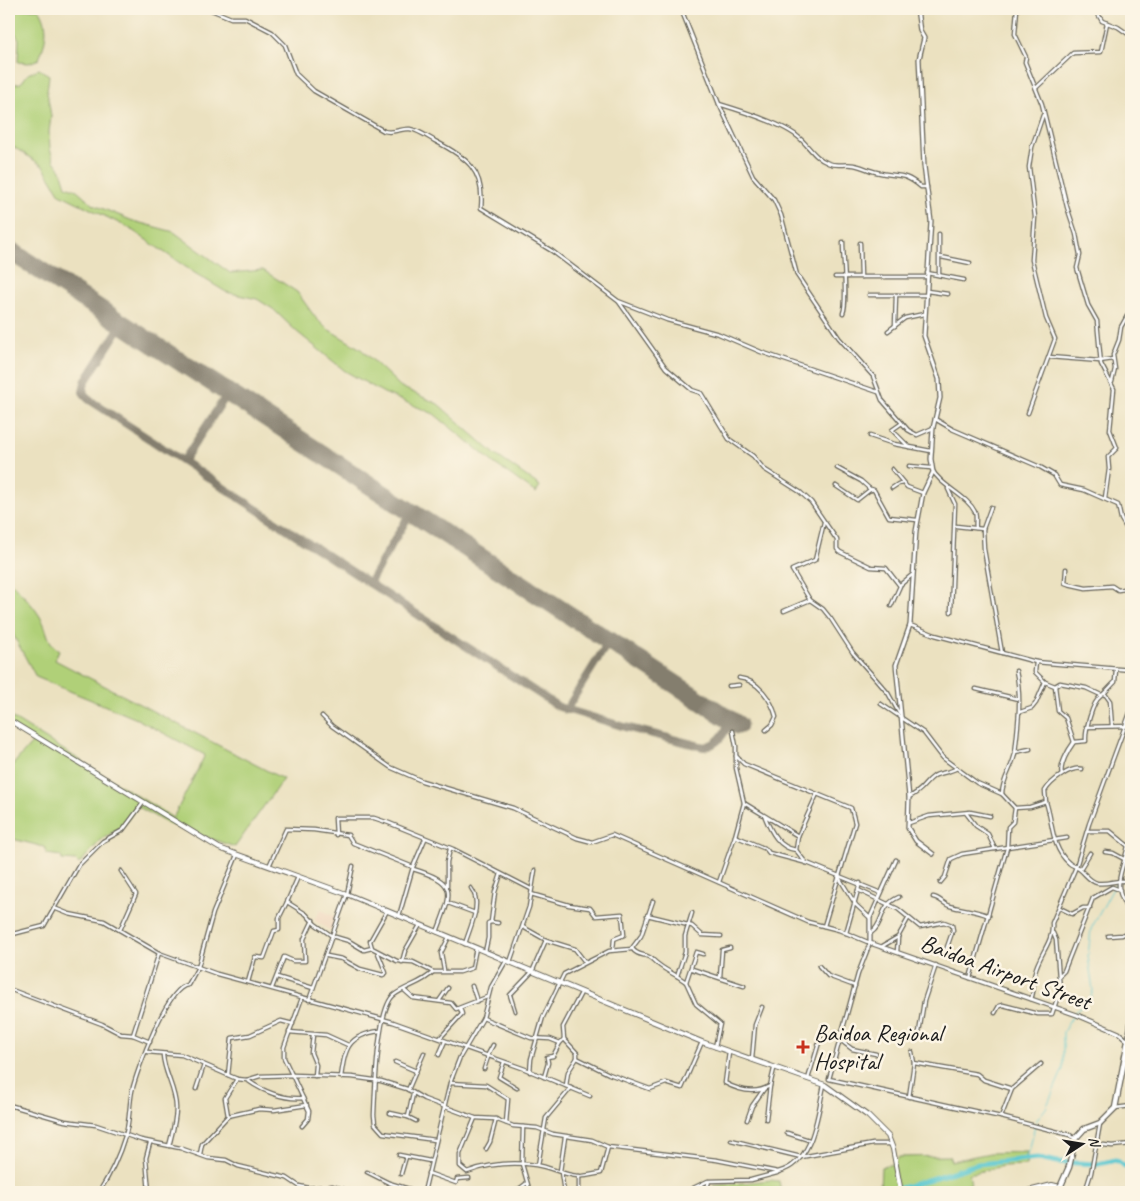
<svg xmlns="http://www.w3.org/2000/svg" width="1140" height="1201" font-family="Caveat,sans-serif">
	<rect width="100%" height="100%" fill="#fcf5e5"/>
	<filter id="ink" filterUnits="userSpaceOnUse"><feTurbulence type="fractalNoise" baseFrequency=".02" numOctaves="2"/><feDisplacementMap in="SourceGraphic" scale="10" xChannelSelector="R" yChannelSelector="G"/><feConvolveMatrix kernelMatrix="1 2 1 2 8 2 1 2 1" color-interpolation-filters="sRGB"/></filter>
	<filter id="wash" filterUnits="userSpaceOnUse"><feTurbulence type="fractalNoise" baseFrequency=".0096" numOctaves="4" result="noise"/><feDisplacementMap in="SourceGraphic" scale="20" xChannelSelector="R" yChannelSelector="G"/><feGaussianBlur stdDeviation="1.12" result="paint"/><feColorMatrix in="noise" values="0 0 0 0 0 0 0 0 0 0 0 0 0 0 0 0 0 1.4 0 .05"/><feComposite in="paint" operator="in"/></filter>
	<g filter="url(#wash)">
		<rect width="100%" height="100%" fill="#ebe1c0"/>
		<polygon fill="#efd6bc" points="321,910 337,918 331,931 314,920"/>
		<g fill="#b0d078" stroke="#66764a">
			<path d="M9,9h30c11,15 7,33 0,50l-10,4 -11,-1 1,-23 -3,-5 -7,-2z"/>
			<polygon points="39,69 49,75 47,92 51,116 49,132 50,149 54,161 61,170 66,186 77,190 94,205 133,221 174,232 230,273 263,270 297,292 315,317 326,328 361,349 401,387 438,404 496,455 540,486 536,493 495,464 434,414 384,393 345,371 296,331 273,309 257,299 226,292 193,272 129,228 60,194 43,166 9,144 9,85 21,83 28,74"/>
			<path d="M9,580c12,13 24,24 33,40 6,12 5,23 17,30l-4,10 228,119 -48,68 -67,-23 -31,-18 -13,19 -23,15 -22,24 -3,-3 -14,-1 -1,-4 -14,-2 -3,-7 -35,-9v-69l23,-26 -1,-4 -22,-14v-9l164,102 32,-63 -68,-36 -101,-42 -27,-50z"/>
			<polygon points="1027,1152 1026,1165 1003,1166 969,1174 971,1184 927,1192 869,1192 880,1190 881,1167 893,1164 899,1157 949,1156 951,1161 990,1153"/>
			<polygon points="770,1180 779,1181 781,1192 719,1192 713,1186"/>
		</g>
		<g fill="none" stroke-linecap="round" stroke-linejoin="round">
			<g stroke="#5ac7d0" stroke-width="1">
				<polyline points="1127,856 1131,848"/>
				<polyline points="1024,1159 1030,1148 1036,1121 1046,1108 1063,1069 1063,1032 1077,1009 1090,1000 1093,990 1088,956 1091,929 1116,883"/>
			</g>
			<polyline stroke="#5ac7d0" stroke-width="5" points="889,1192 978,1164 1038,1158 1058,1162 1098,1164 1116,1160 1128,1169 1131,1175"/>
			<g stroke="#847e6e" stroke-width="8">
				<path d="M122,324l-37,58 -2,10 5,7 471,308 66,20 79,20c16,-3 20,-14 27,-26"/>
				<polyline points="184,460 228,393"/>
				<polyline points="369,583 411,512"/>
				<polyline points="566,710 609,641"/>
			</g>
			<polyline stroke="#847e6e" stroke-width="19" points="9,250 738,725"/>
		</g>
	</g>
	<g filter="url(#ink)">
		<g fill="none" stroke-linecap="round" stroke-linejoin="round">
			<defs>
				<g id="minor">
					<path d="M209,9l22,9h14l27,14 13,13 11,29 18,17 70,40c9,3 17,-3 26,-2 8,1 18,8 25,12 31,16 50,29 46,67l71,43 66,50 49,19 52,14 42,18 117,40"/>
					<polyline points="681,9 719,104 753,176 774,200 781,215 797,275 839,338 873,376 882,400 908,430 917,435 933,428"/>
					<polyline points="1017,9 1015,34 1026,57 1025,62 1042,104 1067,207 1076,234 1080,255 1077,268 1088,305 1097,321 1101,364 1114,389 1110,430 1117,448 1108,457 1109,469 1105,498"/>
					<polyline points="1095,9 1102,21 1118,27 1131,36"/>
					<polyline points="1036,88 1073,53 1101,52 1107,23"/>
					<path d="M719,104c20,6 63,20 78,32 11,8 17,22 31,27 9,4 17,0 26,2 7,1 14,5 22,7 22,6 26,-1 45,15h6"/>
					<polyline points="939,234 939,275"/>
					<polyline points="860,243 861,277"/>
					<polyline points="941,257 970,263"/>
					<polyline points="927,273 964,280"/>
					<polyline points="835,277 927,277"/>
					<polyline points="927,291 948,294"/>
					<polyline points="869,295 925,295"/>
					<polyline points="619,302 666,368 692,390 701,393 729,439 753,456 764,469 800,492 811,502 837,540 837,549 840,552 871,567 886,568 900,586 891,606"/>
					<path d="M843,313c5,-11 0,-54 0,-71"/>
					<polyline points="895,326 896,295"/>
					<polyline points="888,331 905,318 924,314"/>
					<polyline points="1049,357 1100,361 1113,359"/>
					<polyline points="1112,382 1115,369 1113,355 1119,340 1121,327 1131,309"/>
					<polyline points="1028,413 1055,339 1046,318 1032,260 1035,217 1029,167 1032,147 1043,115"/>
					<polyline points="935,419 952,429 1040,467 1054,475 1060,485 1084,490 1118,505 1121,519 1131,536"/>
					<polyline points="902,423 892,430 909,447"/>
					<polyline points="870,436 894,444 931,451"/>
					<path d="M909,466l22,2c10,19 36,27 44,44 2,4 0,11 1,16"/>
					<polyline points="837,468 861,481 871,490"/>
					<polyline points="892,469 907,487 923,493"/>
					<polyline points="836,486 857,500 871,489 874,490 889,517 917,520"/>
					<polyline points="892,488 898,484 903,483"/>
					<polyline points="948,489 955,504 951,612"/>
					<polyline points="991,507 983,529 984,549 1002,653"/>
					<polyline points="824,522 815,560 792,570 810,600 823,609 831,619 853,653 888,693 899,713"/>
					<polyline points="956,526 983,529"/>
					<polyline points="1066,569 1065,583 1068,584 1086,588 1112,586 1118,590 1131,588"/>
					<polyline points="900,585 912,575"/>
					<polyline points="784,611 810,600"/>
					<polyline points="910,625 935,635 1036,662 1035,672 1045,682 1055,686 1058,711 1066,718 1074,742"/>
					<polyline points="1036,662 1131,670"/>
					<path d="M739,678c19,2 33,22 37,39l-4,8 -6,5"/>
					<polyline points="729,686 739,685"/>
					<polyline points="1055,686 1060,683 1086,688 1101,695"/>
					<polyline points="976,689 1018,699"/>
					<polyline points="1105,694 1110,701 1112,726"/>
					<path d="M881,704l43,29 19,25 34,25 25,11 13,14 15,-1 16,-5c7,20 5,46 23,61 3,3 7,3 10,6 6,4 10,12 18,14 11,2 21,-4 34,-2"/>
					<polyline points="1020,712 1032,708 1036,703 1045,682"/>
					<polyline points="322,716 332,726 390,767 422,781 513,808 577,838 592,842 612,835 808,922 839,930 870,943 858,974 829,1079 1001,1117 1070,1135 1075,1139"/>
					<polyline points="1086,727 1131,726"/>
					<polyline points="733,731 736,746 736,768 744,803 735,836 766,849 769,853 807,863 881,893"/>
					<polyline points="1015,752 1030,749"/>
					<polyline points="736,756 744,764 851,808 855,823 824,926"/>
					<path d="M1062,775c-3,-9 6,-25 12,-33l12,-1c-1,-10 6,-39 15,-45 5,-4 9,-9 14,-14l1,-13"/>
					<path d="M1002,794c0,-15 11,-27 13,-41 3,-27 7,-55 1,-82"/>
					<path d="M909,797c14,-6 15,-14 25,-21 4,-3 15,-3 23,-8"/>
					<path d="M1046,802l-1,-11c6,-10 26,-25 37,-22"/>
					<polyline points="744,803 798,836"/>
					<polyline points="966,813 976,826 988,834 995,849"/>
					<path d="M765,817c6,15 14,31 31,33"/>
					<polyline points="909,823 929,816 970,812 990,816"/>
					<polyline points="1087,831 1110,831 1128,846"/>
					<polyline points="336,835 335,818 374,818 389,823 453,849 531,889"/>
					<path d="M1131,844l-3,2c-8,35 -17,36 3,71"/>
					<polyline points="1105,852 1113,853 1124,859"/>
					<polyline points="806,863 796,850 798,836 817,794"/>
					<polyline points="269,866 286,829 314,830 348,835 353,843 413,867"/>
					<path d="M413,869c46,14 39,23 24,63"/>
					<polyline points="1080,869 1090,853"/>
					<polyline points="838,876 856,905 870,918"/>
					<polyline points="298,877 287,902 306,914 315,924 332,936 349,941 364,950 372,948"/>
					<polyline points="719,882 735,836"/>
					<polyline points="940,883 945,877 951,859 962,854 1067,838"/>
					<polyline points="447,886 447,862 450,849"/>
					<polyline points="858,890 898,909 920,927 944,922 952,925 953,930 946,950"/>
					<polyline points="531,894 569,905 590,908 596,916 622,914 624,935 614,939 613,950"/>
					<path d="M933,897c7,1 10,7 17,9 13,4 26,4 39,10"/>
					<path d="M653,901l-12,35 -9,12c5,9 15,5 21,12 7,7 15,11 24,16"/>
					<polyline points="448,903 475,913"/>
					<polyline points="54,908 69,914 104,921 159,953 217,974 393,1022 525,1069 590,1096"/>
					<polyline points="1060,908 1072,914 1083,908 1090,908"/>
					<polyline points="387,911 370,941 372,948 397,961 413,962 433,972 460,972 472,968 476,948"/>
					<polyline points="692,913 685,936 685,952 677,976 686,982 696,1004 720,1024 715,1047"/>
					<polyline points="647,915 692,926 702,935 721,936"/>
					<polyline points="399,916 413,867 425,839"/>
					<polyline points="491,922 498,923"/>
					<polyline points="523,927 546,940 575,949 585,962"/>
					<polyline points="120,930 136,894 121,871"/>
					<polyline points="846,933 860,883"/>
					<path d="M871,933c14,-10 7,-27 28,-36"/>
					<polyline points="9,935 44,926 79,865 103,841 123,830 143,803"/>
					<polyline points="1108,936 1122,935 1131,930"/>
					<path d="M465,944c5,-17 18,-41 6,-56"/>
					<polyline points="881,947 898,937 908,919"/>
					<polyline points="485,952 488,938 488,923 491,922 495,892 501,874"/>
					<polyline points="897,952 898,938"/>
					<polyline points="327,956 342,959 360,969 383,975 386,973 378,953"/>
					<polyline points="402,962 405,951 420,925"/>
					<polyline points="510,962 529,907 535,870"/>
					<polyline points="819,966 828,976 855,986"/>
					<polyline points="692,969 744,986"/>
					<polyline points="444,970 441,953 449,937"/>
					<path d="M433,972c-10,11 -27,14 -39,23 -17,13 -19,96 -20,120l1,9 8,9 52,7"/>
					<polyline points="1059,976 1064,971 1093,898 1112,887 1120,890"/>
					<polyline points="277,977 313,988"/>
					<polyline points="720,977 722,950 730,948"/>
					<polyline points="970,978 1007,848 1008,827 1013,822 1015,808"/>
					<polyline points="248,982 255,957 264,958 274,931 279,930 279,918 287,902"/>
					<polyline points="686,982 696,952 703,954"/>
					<polyline points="472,986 477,1001"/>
					<polyline points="272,988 284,957 293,961 305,961 304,939 313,920"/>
					<polyline points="9,989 102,1024 121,1034 133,1035 150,1042"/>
					<polyline points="404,990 413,998 451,1003 456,1009 487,997"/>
					<polyline points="581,993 563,1027 564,1039 577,1053 577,1058 609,1074 650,1089 666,1083 682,1088 702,1042"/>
					<path d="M1031,999c4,-9 2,-18 4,-27 4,-18 19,-30 17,-49l24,-56 13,-43 42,-114"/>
					<polyline points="309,1000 347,894 353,866"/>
					<polyline points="439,1001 448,988"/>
					<polyline points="515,1011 510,995 532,972 546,940"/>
					<polyline points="995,1013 999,1006 1003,1005 1038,1014 1052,1014 1060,990 1056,940 1053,933"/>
					<polyline points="483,1018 531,1038 550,1039 560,1043 564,1039"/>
					<polyline points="289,1032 326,1035 348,1045"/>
					<polyline points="133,1035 159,953"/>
					<polyline points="313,1035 311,1053 316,1065 315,1076"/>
					<polyline points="440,1038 462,1014 460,1008"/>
					<polyline points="839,1039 852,1049 876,1054"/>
					<polyline points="918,1039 924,1001 936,965"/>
					<polyline points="1128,1040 1131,1016"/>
					<path d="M147,1052l35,3 55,24 10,1 13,-4 33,-1 59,2 29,4 26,8 17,10 51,19 20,1 18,7 24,2 16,6 39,6 16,7 109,13 61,12c36,-9 39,-56 46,-87"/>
					<path d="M729,1052l-4,31c15,8 31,11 45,3l4,-17"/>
					<polyline points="912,1052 914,1063 977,1074 984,1080 1012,1089"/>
					<path d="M163,1055c1,18 13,34 13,53 0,13 -4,26 -7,38"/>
					<polyline points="439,1055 445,1041"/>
					<polyline points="487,1056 493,1045"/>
					<polyline points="752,1059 755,1025 762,1007"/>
					<polyline points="395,1062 416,1071"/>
					<polyline points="504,1062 499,1077 517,1088"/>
					<polyline points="484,1069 488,1057"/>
					<polyline points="530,1072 531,1059 543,1017 564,974 609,951 632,949"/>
					<polyline points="228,1075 232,1038 250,1035 281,1021 293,1024"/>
					<path d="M341,1077c4,-29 7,-42 39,-46"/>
					<polyline points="544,1077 548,1063 547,1057 553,1056 560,1043"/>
					<polyline points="808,1079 821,1036"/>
					<path d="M247,1080c15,11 37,20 56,18"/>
					<polyline points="450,1083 486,1085 508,1099 506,1123"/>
					<polyline points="566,1086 568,1072 577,1058"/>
					<polyline points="196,1089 204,1065"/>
					<polyline points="408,1090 424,1053"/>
					<polyline points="909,1097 914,1063"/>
					<polyline points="9,1105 65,1121 96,1125 141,1140 180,1148 208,1158 226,1160 238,1166 287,1178 299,1186 309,1188 332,1186 353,1192"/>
					<polyline points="1115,1108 1131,1106"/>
					<polyline points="390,1113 408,1117 413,1094"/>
					<polyline points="228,1116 225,1098 237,1079"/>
					<polyline points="408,1117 416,1121"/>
					<polyline points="1001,1117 1012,1089 1041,1064"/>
					<path d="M475,1118l-15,36v12l7,6c21,-8 46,-10 69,-7 14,2 28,10 42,11 7,1 16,-2 23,-3l7,-26"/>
					<polyline points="766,1119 770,1086"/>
					<polyline points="747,1120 752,1106 764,1089"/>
					<polyline points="302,1126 308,1119 309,1111 284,1058 284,1047 302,998"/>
					<polyline points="523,1127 522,1164 530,1192"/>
					<polyline points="787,1133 809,1140"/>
					<polyline points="731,1140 801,1157 873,1144 890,1144"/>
					<polyline points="1096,1144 1112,1146 1131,1144"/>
					<polyline points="486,1149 490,1142 496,1119"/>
					<polyline points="200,1154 202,1144 228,1116 259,1109 274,1110 307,1105"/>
					<polyline points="399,1155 430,1161"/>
					<polyline points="538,1165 546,1118 571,1088"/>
					<polyline points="560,1171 565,1137"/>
					<polyline points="367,1172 389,1183 419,1192"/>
					<polyline points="561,1172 564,1192"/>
					<polyline points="428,1173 456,1183 457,1179 469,1178"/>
					<polyline points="401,1174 406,1157"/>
					<polyline points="579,1176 579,1192"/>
					<polyline points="1060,1187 1074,1192"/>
					<path d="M99,1192c11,-17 20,-36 26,-56 5,-14 4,-31 7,-45 5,-21 35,-104 56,-106l10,-18 15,-54 24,-58"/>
					<polyline points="149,1192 146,1158 150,1143"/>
					<polyline points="424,1192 450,1083 460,1057 483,1018 491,987 506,961"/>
					<polyline points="515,1192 527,1183"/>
					<polyline points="685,1192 708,1181"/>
					<polyline points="696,1192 701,1185"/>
					<polyline points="706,1192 709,1181 751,1180 777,1173"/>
					<polyline points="1085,1192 1091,1173 1100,1124"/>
				</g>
				<g id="tertiary">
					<polyline points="917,9 920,31 924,38 919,59 924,166 931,221 924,336 939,379 940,398 933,428 931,459 933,472 923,493 916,531 910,625 896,665 909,797 908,828 916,841 933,854"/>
					<polyline points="896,860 870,918 870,943 1077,1015 1119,1033 1128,1041"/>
				</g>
				<g id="secondary">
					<polyline points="9,720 219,848 349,895 702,1042 825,1085 868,1116 888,1136 893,1149 901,1192"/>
					<polyline points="1024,1192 1052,1185 1060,1187"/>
				</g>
				<polyline id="primary" points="1058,1192 1069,1167 1075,1139 1084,1129 1100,1123 1115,1108 1128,1041 1131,1043"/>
			</defs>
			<use href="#minor" stroke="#646155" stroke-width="5"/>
			<use href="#tertiary" stroke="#646155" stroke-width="5.5"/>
			<use href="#secondary" stroke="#646155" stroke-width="6"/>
			<use href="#primary" stroke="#646155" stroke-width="7"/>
			<use href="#minor" stroke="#fff" stroke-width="2.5"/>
			<use href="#tertiary" stroke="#fff" stroke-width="3"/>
			<use href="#secondary" stroke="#fff" stroke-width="4"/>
			<use href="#primary" stroke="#fff" stroke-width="4.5"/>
		</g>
	</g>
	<path fill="#c8321e" stroke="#fcf5e5" stroke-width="2" d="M800.5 1039.5h5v5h5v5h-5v5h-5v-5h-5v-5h5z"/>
	<g text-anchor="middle" stroke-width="5" stroke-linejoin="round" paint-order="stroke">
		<g font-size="24" fill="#1c1c1c" stroke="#fcf5e5">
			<text transform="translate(1006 972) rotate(20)" y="8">Baidoa Airport Street</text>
		</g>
		<g font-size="24" fill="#1c1c1c" stroke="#fcf5e5" text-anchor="start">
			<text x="814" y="1041">Baidoa Regional<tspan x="814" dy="28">Hospital</tspan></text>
		</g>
	</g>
	<rect width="1140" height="1201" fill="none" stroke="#fcf5e5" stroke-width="30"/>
	<g transform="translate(1082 1144) rotate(78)" stroke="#fcf5e5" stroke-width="4" paint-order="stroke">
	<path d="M0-4L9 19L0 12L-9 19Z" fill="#1c1c1c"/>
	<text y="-8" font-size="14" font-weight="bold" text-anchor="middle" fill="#1c1c1c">N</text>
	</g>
</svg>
